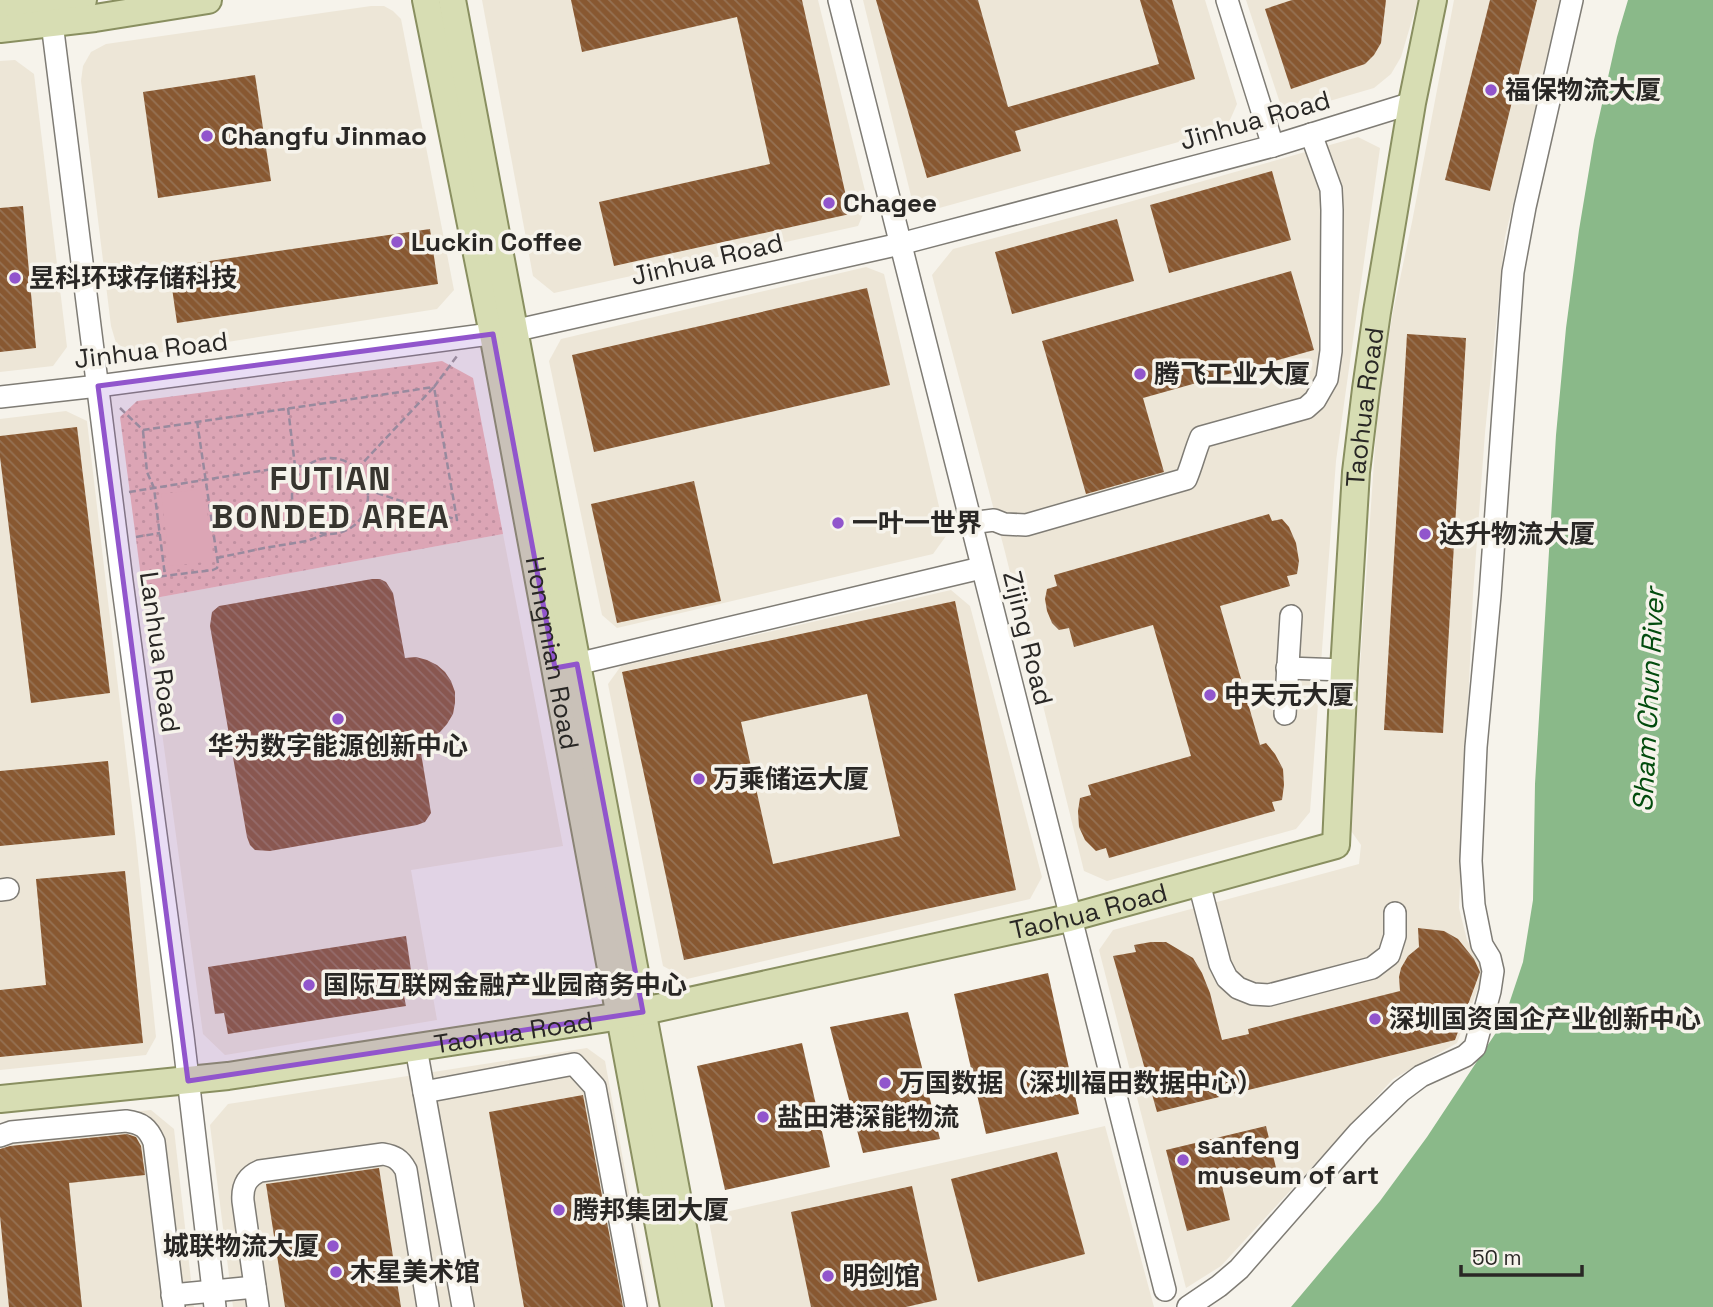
<svg xmlns="http://www.w3.org/2000/svg" width="1713" height="1307" font-family="'Space Grotesk','Noto Sans SC',sans-serif">
	<defs>
		<pattern id="grass-dots" width="8" height="8" patternUnits="userSpaceOnUse" patternTransform="scale(1.75)"><rect width="8" height="8" fill="#efb9af"/><path d="M2 2h.1M6 6h.1" fill="none" stroke="#cd9f96" stroke-width="1.8" stroke-linecap="round"/></pattern>
		<pattern id="building-back-hatch" width="6" height="6" patternUnits="userSpaceOnUse" patternTransform="scale(1.75)"><rect width="6" height="6" fill="#885831"/><path d="M-1 5l2 2M0 0l6 6M5-1l2 2" fill="none" stroke="#967254"/></pattern>
	</defs>
	<rect width="100%" height="100%" fill="#f6f3eb"/>
	<g fill="#ede6d7">
		<polygon points="482,0 818,0 868,203 858,226 554,293 533,276"/>
		<polygon points="863,0 1205,0 1237,104 1226,129 932,210 911,196"/>
		<polygon points="1246,0 1418,0 1401,57 1391,74 1374,88 1302,109 1291,108 1280,103"/>
		<polygon points="1454,0 1563,0 1505,237 1485,433 1473,594 1459,908 1467,940 1484,973 1457,1043 1393,1079 1221,1266 1186,1288 1099,950 1113,930 1359,864 1361,845 1349,828 1378,403 1393,312 1412,222"/>
		<polygon points="371,6 384,6 393,11 401,19 454,290 437,309 151,354 131,352 116,343 111,326 81,81 83,66 91,52 106,44"/>
		<polygon points="15,60 34,74 67,347 53,366 0,372 0,61"/>
		<polygon points="1358,137 1380,148 1336,461 1310,812 1296,829 1107,881 1084,871 1005,552 932,275 953,249 1129,202"/>
		<polygon points="866,267 884,274 946,536 933,554 617,628 602,615 549,361 561,339"/>
		<polygon points="66,411 87,421 136,841 156,1037 146,1055 0,1070 0,419"/>
		<polygon points="503,534 563,846 411,870 437,1020 225,1055 203,1034 144,600"/>
		<polygon points="951,590 970,606 1042,877 1030,899 687,979 663,966 608,684 621,666"/>
		<polygon points="587,1048 605,1061 650,1307 233,1307 210,1125 228,1104"/>
		<polygon points="151,1110 174,1129 194,1307 0,1307 0,1126"/>
		<polygon points="1105,1126 1154,1307 725,1307 708,1216"/>
	</g>
	<polygon fill="url(#grass-dots)" points="442,361 473,378 503,534 144,600 120,417 137,401"/>
	<polygon fill="#efb9af" points="204,489 214,561 170,566 161,494"/>
	<polygon fill="#8ab989" points="1628,0 1713,0 1713,1307 1291,1307 1380,1201 1427,1137 1503,1022 1523,962 1533,900 1535,784 1556,435 1566,328 1579,230 1594,140 1617,37"/>
	<g fill="url(#building-back-hatch)" fill-rule="evenodd">
		<polygon points="571,0 802,0 850,214 614,266 599,202 770,164 737,17 582,52"/>
		<polygon points="876,0 978,0 1008,107 1159,64 1140,0 1172,0 1195,79 1015,131 1021,151 927,178"/>
		<polygon points="1292,0 1386,0 1381,43 1374,55 1365,64 1291,89 1265,9"/>
		<polygon points="1490,0 1537,0 1490,191 1445,180"/>
		<polygon points="255,75 271,181 158,198 143,92"/>
		<polygon points="1272,171 1291,240 1169,273 1150,205"/>
		<polygon points="23,206 36,348 0,352 0,208"/>
		<polygon points="1117,219 1134,281 1012,314 995,252"/>
		<polygon points="430,229 438,284 177,323 169,267"/>
		<polygon points="1291,271 1314,350 1143,398 1164,472 1086,494 1042,341"/>
		<polygon points="867,288 890,385 594,452 572,355"/>
		<polygon points="1407,334 1466,338 1443,733 1384,730"/>
		<polygon points="77,427 110,693 31,703 0,457 0,436"/>
		<polygon points="694,481 721,601 617,623 591,504"/>
		<polygon points="1269,514 1272,521 1282,519 1289,527 1296,543 1299,561 1297,574 1287,576 1290,586 1220,606 1260,745 1266,743 1275,754 1283,769 1284,785 1282,800 1272,802 1275,811 1109,858 1106,848 1096,851 1085,840 1079,827 1078,811 1080,798 1091,795 1088,785 1191,756 1153,625 1074,647 1069,628 1059,630 1052,623 1047,611 1045,599 1047,589 1057,586 1054,575"/>
		<polygon points="372,579 380,579 386,582 393,593 405,658 416,657 427,660 437,665 445,672 451,681 455,692 455,703 453,714 447,724 440,732 430,738 419,741 431,813 425,822 417,825 270,851 255,850 250,845 247,837 210,626 212,612 219,606 225,605"/>
		<path d="M955,601l61,289 -332,70 -62,-288zM867,694l33,142 -127,28 -32,-142z"/>
		<polygon points="108,761 115,835 0,846 0,771"/>
		<polygon points="125,871 143,1043 0,1057 0,990 46,985 36,879"/>
		<polygon points="1418,928 1444,931 1458,939 1474,959 1480,972 1455,1040 1157,1112 1113,956 1136,952 1134,945 1151,942 1166,942 1193,958 1202,973 1210,993 1222,1040 1249,1034 1248,1029 1400,991 1399,977 1401,968 1408,956 1419,947"/>
		<polygon points="406,936 413,984 402,986 406,1006 228,1034 224,1013 215,1014 208,967"/>
		<polygon points="1048,973 1079,1114 986,1134 954,994"/>
		<polygon points="908,1012 940,1139 863,1153 830,1027"/>
		<polygon points="802,1043 830,1167 725,1190 697,1066"/>
		<polygon points="583,1095 623,1307 524,1307 489,1112"/>
		<polygon points="1266,1126 1277,1172 1222,1186 1230,1220 1187,1231 1166,1150"/>
		<polygon points="127,1134 136,1137 141,1146 145,1175 69,1183 82,1307 9,1307 0,1216 0,1149 10,1146"/>
		<polygon points="1057,1152 1085,1254 978,1282 951,1179"/>
		<polygon points="379,1168 401,1307 285,1307 266,1184"/>
		<polygon points="912,1186 937,1300 906,1307 811,1307 791,1212"/>
	</g>
	<g fill="none" stroke-linecap="round" stroke-linejoin="round">
		<defs>
			<g id="minor">
				<polyline points="839,0 1165,1290"/>
				<polyline points="1227,0 1273,146"/>
				<polyline points="50,7 122,581 183,1036 215,1307"/>
				<polyline points="0,397 98,386 513,331 900,244 1273,146 1412,103"/>
				<path d="M970,523l24,-3 10,4 22,1 160,-46c6,-14 9,-28 15,-42l105,-29 9,-8 12,-21 4,-28 1,-141 -1,-21 -20,-55"/>
				<polyline points="564,667 981,568"/>
				<polyline points="1287,668 1344,670"/>
				<polyline points="1285,714 1291,616"/>
				<polyline points="1199,883 1220,964 1227,978 1238,988 1253,994 1269,995 1372,968 1389,955 1395,936 1395,913"/>
				<polyline points="0,890 8,889"/>
				<polyline points="416,1048 463,1307"/>
				<polyline points="424,1092 574,1064 595,1087 636,1307"/>
				<path d="M0,1136l11,-4 115,-11c16,2 22,7 28,21l20,165"/>
				<polyline points="172,1295 255,1287"/>
				<path d="M258,1307l-15,-106c-1,-14 3,-24 17,-30l123,-17c11,2 17,5 23,16l22,137"/>
				<polyline points="1188,1307 1219,1286 1239,1269 1359,1132 1401,1091 1421,1076 1465,1056 1475,1047 1490,991 1493,971 1490,958 1482,945 1474,905 1471,861 1476,747 1490,595 1513,272 1525,207 1572,0"/>
			</g>
			<g id="major">
				<path id="s1" d="M426,0l67,334 181,973"/>
				<polyline points="452,0 698,1307"/>
				<polyline points="0,10 83,0"/>
				<polyline points="0,29 95,18 208,0"/>
				<path id="s2" d="M0,1099l228,-23 393,-60 448,-98 267,-73 8,-175 12,-198 10,-83 11,-77 35,-209 21,-103"/>
			</g>
		</defs>
		<use href="#minor" stroke="#7f7c75" stroke-width="24"/>
		<use href="#major" stroke="#898f60" stroke-width="30"/>
		<g stroke="#9b9893" stroke-width="2.5" stroke-dasharray="7 3.5" stroke-linecap="butt">
			<polyline points="120,408 143,430 434,387 457,356"/>
			<polyline points="288,408 295,466"/>
			<polyline points="143,431 147,472 154,488 165,576"/>
			<circle cx="330" cy="496" r="38"/>
			<polyline points="357,469 434,387 457,520 368,490"/>
			<polyline points="129,492 285,467 306,466"/>
			<polyline points="136,537 160,533"/>
			<polyline points="217,558 264,548 307,541 326,534"/>
			<polyline points="139,579 213,570 217,568 218,564 197,421"/>
		</g>
		<use href="#minor" stroke="#fff" stroke-width="21"/>
		<use href="#major" stroke="#d7ddb3" stroke-width="26"/>
	</g>
	<path fill="#9155cc" fill-opacity="0.2" stroke="#9155cc" stroke-width="5" stroke-linejoin="round" d="M493,334l62,334 22,-4 66,348 -455,69 -90,-695z"/>
	<g fill="#9155cc" stroke="#f6f3eb" stroke-width="2.5">
		<circle cx="1491" cy="90" r="7"/>
		<circle cx="207" cy="136" r="7"/>
		<circle cx="829" cy="203" r="7"/>
		<circle cx="397" cy="242" r="7"/>
		<circle cx="15" cy="278" r="7"/>
		<circle cx="1140" cy="374" r="7"/>
		<circle cx="838" cy="523" r="7"/>
		<circle cx="1425" cy="534" r="7"/>
		<circle cx="1210" cy="695" r="7"/>
		<circle cx="338" cy="719" r="7"/>
		<circle cx="699" cy="779" r="7"/>
		<circle cx="309" cy="985" r="7"/>
		<circle cx="1375" cy="1019" r="7"/>
		<circle cx="885" cy="1083" r="7"/>
		<circle cx="763" cy="1117" r="7"/>
		<circle cx="1183" cy="1160" r="7"/>
		<circle cx="559" cy="1210" r="7"/>
		<circle cx="333" cy="1246" r="7"/>
		<circle cx="336" cy="1272" r="7"/>
		<circle cx="828" cy="1276" r="7"/>
	</g>
	<g text-anchor="middle" stroke-width="7" stroke-linejoin="round" paint-order="stroke">
		<g font-size="26" font-weight="bold" fill="#292725" stroke="#f6f3eb" text-anchor="start">
			<text x="1505" y="99">福保物流大厦</text>
			<text x="221" y="145">Changfu Jinmao</text>
			<text x="843" y="212">Chagee</text>
			<text x="411" y="251">Luckin Coffee</text>
			<text x="29" y="287">昱科环球存储科技</text>
			<text x="1154" y="383">腾飞工业大厦</text>
			<text x="852" y="532">一叶一世界</text>
			<text x="1439" y="543">达升物流大厦</text>
			<text x="1224" y="704">中天元大厦</text>
			<text x="338" y="755" text-anchor="middle">华为数字能源创新中心</text>
			<text x="713" y="788">万乘储运大厦</text>
			<text x="323" y="994">国际互联网金融产业园商务中心</text>
			<text x="1389" y="1028">深圳国资国企产业创新中心</text>
			<text x="899" y="1092">万国数据（深圳福田数据中心）</text>
			<text x="777" y="1126">盐田港深能物流</text>
			<text x="1197" y="1154">sanfeng<tspan x="1197" dy="30">museum of art</tspan></text>
			<text x="573" y="1219">腾邦集团大厦</text>
			<text x="319" y="1255" text-anchor="end">城联物流大厦</text>
			<text x="350" y="1281">木星美术馆</text>
			<text x="842" y="1285">明剑馆</text>
		</g>
		<g font-size="26" fill="#292725" stroke="#f6f3eb">
			<text transform="translate(1255 120) rotate(-16)" y="9">Jinhua Road</text>
			<text transform="translate(707 259) rotate(-13)" y="9">Jinhua Road</text>
			<text transform="translate(151 350) rotate(-7)" y="9">Jinhua Road</text>
			<text dy="9" stroke="none"><textPath href="#s2" startOffset="1801">Taohua Road</textPath></text>
			<text transform="translate(1028 638) rotate(76)" y="9">Zijing Road</text>
			<text transform="translate(160 652) rotate(82)" y="9">Lanhua Road</text>
			<text dy="9" stroke="none"><textPath href="#s1" startOffset="665">Hongmian Road</textPath></text>
			<text dy="9" stroke="none"><textPath href="#s2" startOffset="1106">Taohua Road</textPath></text>
			<text dy="9" stroke="none"><textPath href="#s2" startOffset="518">Taohua Road</textPath></text>
		</g>
		<g font-size="28" font-style="italic" fill="#024b0d" stroke="#f6f3eb">
			<text transform="translate(1648 700) rotate(-87)" y="10">Sham Chun River</text>
		</g>
		<g font-size="33" font-weight="bold" letter-spacing="2" fill="#37352f" stroke="#f6f3eb">
			<text x="331" y="490">FUTIAN<tspan x="331" dy="38">BONDED AREA</tspan></text>
		</g>
	</g>
	<path d="M1461 1265v10h121v-10" fill="none" stroke="#292725" stroke-width="3.5"/>
	<text x="1472" y="1265" font-size="21" fill="#292725" stroke="#f6f3eb" stroke-width="5" paint-order="stroke">50 m</text>
</svg>
